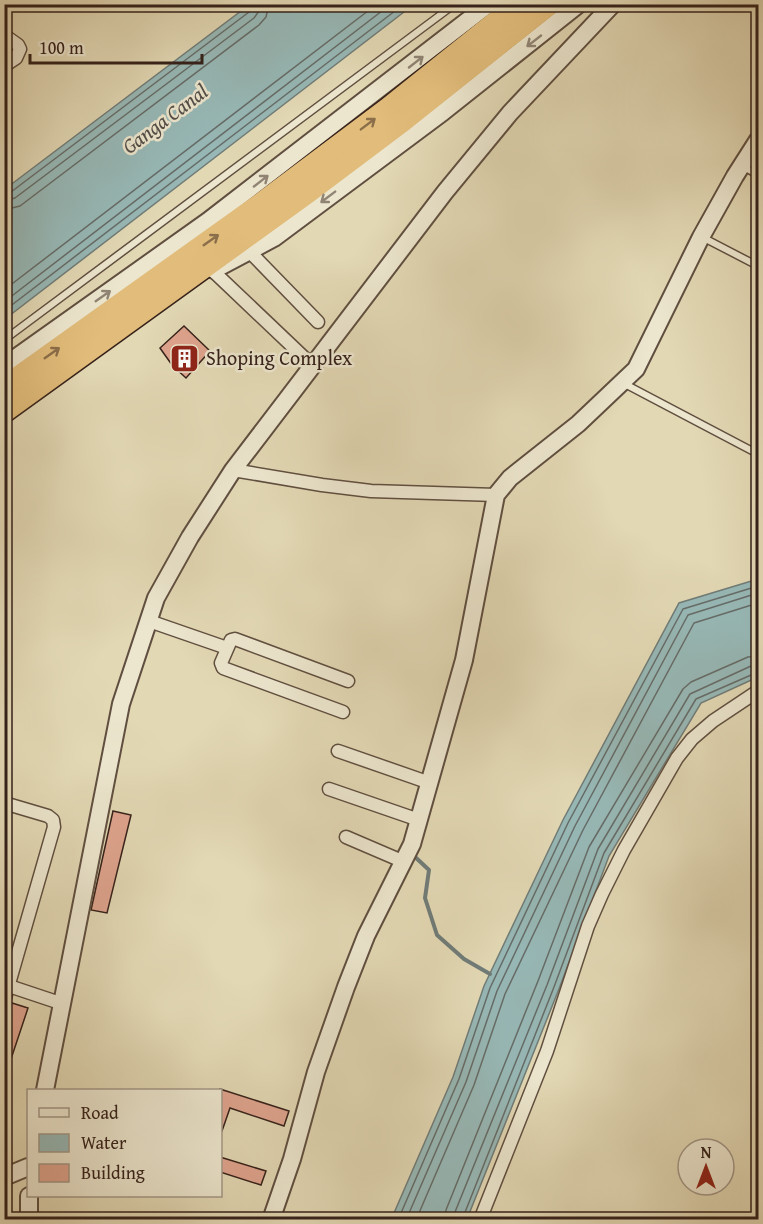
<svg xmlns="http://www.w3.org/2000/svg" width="763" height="1224" font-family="'Gentium Book Plus',serif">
	<rect width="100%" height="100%" fill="#e2d8b4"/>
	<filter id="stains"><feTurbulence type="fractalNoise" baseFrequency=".00333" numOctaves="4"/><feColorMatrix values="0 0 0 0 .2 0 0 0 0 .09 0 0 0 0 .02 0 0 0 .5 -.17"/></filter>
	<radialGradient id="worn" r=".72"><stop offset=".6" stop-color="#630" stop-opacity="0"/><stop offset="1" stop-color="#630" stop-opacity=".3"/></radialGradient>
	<g fill="#97b8b6" stroke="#707c78" stroke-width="1.5">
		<polygon points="249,5 413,5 5,319 5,189"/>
		<polygon points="758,579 758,677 701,703 609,856 559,989 467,1219 391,1220 453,1077 484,986 563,820 679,603"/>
	</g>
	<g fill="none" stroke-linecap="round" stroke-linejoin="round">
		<g stroke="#666c68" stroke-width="1.5">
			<polyline points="4,194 11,192 249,12 252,4"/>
			<polyline points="4,201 15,198 254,18 259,11 260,4"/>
			<polyline points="4,210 20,206 259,25 266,17 269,4"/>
			<polyline points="4,290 377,4"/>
			<polyline points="4,302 391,4"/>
			<polyline points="4,311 404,4"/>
			<polyline points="398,1220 459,1079 490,988 568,823 683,609 758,586"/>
			<polyline points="406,1220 466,1082 497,991 575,826 688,615 758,593"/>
			<polyline points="416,1220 474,1085 505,994 583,830 694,623 758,603"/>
			<polyline points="445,1220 446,1210 538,981 589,847 683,689 691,682 748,657 758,656"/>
			<polyline points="454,1220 455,1212 547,985 598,849 690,694 751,666 758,665"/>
			<polyline points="462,1220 554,987 604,853 696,699 758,672"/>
		</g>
		<polyline stroke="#707c78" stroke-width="4" points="413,855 429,870 425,898 437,935 464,959 490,974"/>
	</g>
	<g fill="#dfa48e" stroke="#35211a" stroke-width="1.5">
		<polygon points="184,326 210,351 186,378 172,365 160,348"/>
		<polygon points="113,811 131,815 107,913 91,910"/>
		<polygon points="12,1003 28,1008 6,1074 4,1074 4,1009 9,1007"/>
		<polygon points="220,1089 289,1111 284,1126 230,1108 222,1131 220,1131"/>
		<polygon points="220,1157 266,1171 261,1185 220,1172"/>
	</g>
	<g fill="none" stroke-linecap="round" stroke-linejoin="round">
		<defs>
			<g id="service">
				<polyline points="742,166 758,175"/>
				<polyline points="702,237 758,266"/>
				<polyline points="4,340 455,4"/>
				<polyline points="623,383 758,454"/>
			</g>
			<g id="minor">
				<polyline points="4,35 18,45 20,49 16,58 4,66"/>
				<polyline points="249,251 318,322"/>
				<polyline points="213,271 313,366"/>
				<polyline points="233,470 322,485 371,491 496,495"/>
				<polyline points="149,621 227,648"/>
				<polyline points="343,712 223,668 221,663 231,640 235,639 348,681"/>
				<polyline points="338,751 430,783"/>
				<polyline points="329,789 419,820"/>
				<polyline points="4,803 48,816 53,820 54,827 4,1001"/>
				<polyline points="346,837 402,861"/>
				<polyline points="9,986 63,1004"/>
				<polyline points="480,1220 547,1051 588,926 602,894 624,850 677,758 692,739 713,721 758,691"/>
			</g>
			<g id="tertiary">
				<polyline points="214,270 274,238 443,112 579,4"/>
				<polyline points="4,366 208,221 489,4"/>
				<polyline points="45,1090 121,704 156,598 190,537 233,470 445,192 510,113 613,4"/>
				<polyline points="4,1177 28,1167"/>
				<polyline points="29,1220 29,1196"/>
				<polyline points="271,1220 292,1159 316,1072 346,987 366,936 412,844 464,660 496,495 510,478 578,424 636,369 701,237 735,176 758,140"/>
			</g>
			<g id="trunk">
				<polyline points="4,387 256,207 387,109 518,4"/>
				<polyline points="4,412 306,194 403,121 550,4"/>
			</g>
		</defs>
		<use href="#service" stroke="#604f40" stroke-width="9"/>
		<use href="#minor" stroke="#604f40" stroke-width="15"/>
		<use href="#tertiary" stroke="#604f40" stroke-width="20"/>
		<use href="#trunk" stroke="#35211a" stroke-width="24"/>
		<use href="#service" stroke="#ece6ce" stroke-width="6"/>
		<use href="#minor" stroke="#ece6ce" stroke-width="12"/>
		<use href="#tertiary" stroke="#ece6ce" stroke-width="16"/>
		<use href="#trunk" stroke="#e1bc7a" stroke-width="21"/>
	</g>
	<defs><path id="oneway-shaft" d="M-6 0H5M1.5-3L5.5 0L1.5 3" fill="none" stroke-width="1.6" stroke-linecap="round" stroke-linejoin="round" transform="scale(1.5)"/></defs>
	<g stroke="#908474">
		<use href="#oneway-shaft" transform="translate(534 41) rotate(142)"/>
		<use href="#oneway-shaft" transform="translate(416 62) rotate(-38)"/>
		<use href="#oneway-shaft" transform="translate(261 181) rotate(-38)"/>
		<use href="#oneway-shaft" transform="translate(328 197) rotate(143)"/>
		<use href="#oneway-shaft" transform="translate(103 296) rotate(-35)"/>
	</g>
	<g stroke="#8b6e4a">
		<use href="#oneway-shaft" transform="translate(368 124) rotate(-37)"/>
		<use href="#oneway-shaft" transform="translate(211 240) rotate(-35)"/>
		<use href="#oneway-shaft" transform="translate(52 353) rotate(-35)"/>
	</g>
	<defs>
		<symbol id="building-square" viewBox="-11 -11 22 22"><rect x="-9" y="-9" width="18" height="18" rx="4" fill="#8f2418" stroke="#ece6ce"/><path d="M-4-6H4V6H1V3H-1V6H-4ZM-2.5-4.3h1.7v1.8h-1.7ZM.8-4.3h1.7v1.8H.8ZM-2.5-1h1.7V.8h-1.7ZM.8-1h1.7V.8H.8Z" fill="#fff"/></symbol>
	</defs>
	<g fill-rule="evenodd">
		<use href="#building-square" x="168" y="342" width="33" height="33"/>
	</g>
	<g text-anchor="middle" stroke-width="5" stroke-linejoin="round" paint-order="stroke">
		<g font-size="20" fill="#35211a" stroke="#ece6ce" text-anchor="start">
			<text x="206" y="365">Shoping Complex</text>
		</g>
		<g font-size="21" font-style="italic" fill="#524e49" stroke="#ece6ce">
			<text transform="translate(165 119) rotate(-37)" y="7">Ganga Canal</text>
		</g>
	</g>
	<rect width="763" height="1224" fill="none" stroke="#e2d8b4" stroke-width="24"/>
	<rect x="6" y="6" width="751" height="1212" fill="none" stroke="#35211a" stroke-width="3"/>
	<rect x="12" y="12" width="739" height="1200" fill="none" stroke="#35211a" stroke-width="1.5"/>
	<rect x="27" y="1089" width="195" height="108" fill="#ece6ce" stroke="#a39786" stroke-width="1.5"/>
	<rect x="39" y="1108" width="30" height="9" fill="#ece6ce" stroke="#a39786" stroke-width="1.5"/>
	<text x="81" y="1119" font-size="18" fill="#35211a">Road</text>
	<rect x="39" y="1134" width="30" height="18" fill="#97b8b6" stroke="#a39786" stroke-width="1.5"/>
	<text x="81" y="1149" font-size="18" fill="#35211a">Water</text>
	<rect x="39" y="1164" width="30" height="18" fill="#dfa48e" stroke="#a39786" stroke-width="1.5"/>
	<text x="81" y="1179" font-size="18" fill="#35211a">Building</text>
	<g transform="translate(706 1167)"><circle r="28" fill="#ece6ce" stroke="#a39786" stroke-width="1.5"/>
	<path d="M0-4.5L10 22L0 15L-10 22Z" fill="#8f2418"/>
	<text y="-9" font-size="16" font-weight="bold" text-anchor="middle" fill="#35211a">N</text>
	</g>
	<path d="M30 54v9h172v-9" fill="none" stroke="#35211a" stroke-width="3"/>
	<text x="39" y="54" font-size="18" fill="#35211a" stroke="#ece6ce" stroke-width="4.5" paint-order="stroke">100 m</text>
	<rect width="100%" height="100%" filter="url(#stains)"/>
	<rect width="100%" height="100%" fill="url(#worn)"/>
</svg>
